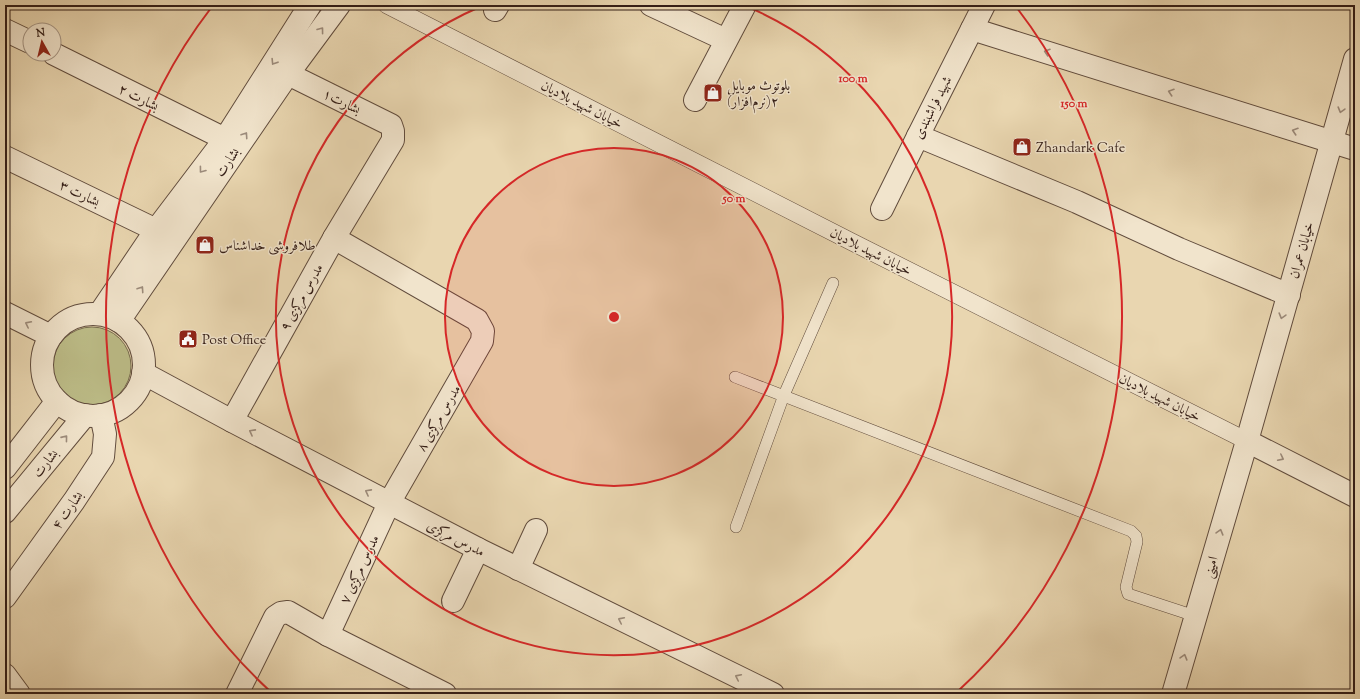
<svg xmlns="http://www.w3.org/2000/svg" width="1360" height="699" font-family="'Sorts Mill Goudy',Amiri,serif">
	<rect width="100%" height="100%" fill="#e9d6b0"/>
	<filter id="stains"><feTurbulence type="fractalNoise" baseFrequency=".005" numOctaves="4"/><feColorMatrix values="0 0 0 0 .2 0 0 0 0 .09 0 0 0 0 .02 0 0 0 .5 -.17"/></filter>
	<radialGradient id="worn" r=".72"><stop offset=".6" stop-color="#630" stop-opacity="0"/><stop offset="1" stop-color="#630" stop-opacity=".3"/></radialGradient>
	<circle fill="#bcbc87" stroke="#786d4f" cx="92" cy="366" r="39"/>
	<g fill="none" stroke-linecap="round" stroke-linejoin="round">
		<defs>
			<g id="service">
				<polyline points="735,377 1131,531 1136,536 1137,542 1126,587 1128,594 1195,616"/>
				<polyline points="736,527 784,395 833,283"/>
			</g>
			<polyline id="pedestrian" points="387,5 850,241 1247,441"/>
			<g id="minor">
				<polyline points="651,5 726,40"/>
				<polyline points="495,10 498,5"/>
				<polyline points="972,29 1355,149"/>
				<polyline points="5,30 30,42"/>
				<polyline points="54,54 225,139"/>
				<polyline points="695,100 745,5"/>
				<polyline points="918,136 1077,202 1179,249 1289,295"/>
				<polyline points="5,157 156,230"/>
				<polyline points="882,209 918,136 984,5"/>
				<polyline points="143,373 232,421 478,549 773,694"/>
				<polyline points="232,421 334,238 393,140 393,131 391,125 288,74"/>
				<polyline points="518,569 536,530"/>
				<polyline points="5,597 74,501 103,457 105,434 101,415"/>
				<polyline points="453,601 478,549"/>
				<polyline points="328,635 389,503 482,341 483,331 477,320 334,238"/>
				<polyline points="5,675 19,694"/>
				<polyline points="237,694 275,617 281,613 288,612 328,635 445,694"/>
			</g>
			<g id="tertiary">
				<polyline points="5,313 51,336"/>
				<polyline points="100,313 156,230 225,139 310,5"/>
				<circle cx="93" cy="365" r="51"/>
				<polyline points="119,321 288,74 339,5"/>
				<polyline points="1247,441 1355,496"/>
				<polyline points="5,468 57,401"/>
				<polyline points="5,512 85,415"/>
				<polyline points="1173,694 1247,441 1355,59"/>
			</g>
		</defs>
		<use href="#service" stroke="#614c3d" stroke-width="12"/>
		<use href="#pedestrian" stroke="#614c3d" stroke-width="18"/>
		<use href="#minor" stroke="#614c3d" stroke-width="24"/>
		<use href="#tertiary" stroke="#614c3d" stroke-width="24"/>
		<use href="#service" stroke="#f1e4cc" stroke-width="11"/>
		<use href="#pedestrian" stroke="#f1e4cc" stroke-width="17"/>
		<use href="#minor" stroke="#f1e4cc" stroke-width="22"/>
		<use href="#tertiary" stroke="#f1e4cc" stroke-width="22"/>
	</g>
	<defs><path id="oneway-chevron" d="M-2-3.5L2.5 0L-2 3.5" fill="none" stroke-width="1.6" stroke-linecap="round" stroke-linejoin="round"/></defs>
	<g stroke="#9c8b7b">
		<use href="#oneway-chevron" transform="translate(321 30) rotate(-53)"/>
		<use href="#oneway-chevron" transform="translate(1047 52) rotate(-162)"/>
		<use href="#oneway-chevron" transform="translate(274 62) rotate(122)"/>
		<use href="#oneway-chevron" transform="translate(1171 92) rotate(-162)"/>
		<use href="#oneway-chevron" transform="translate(1341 110) rotate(106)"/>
		<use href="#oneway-chevron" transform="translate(1295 131) rotate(-162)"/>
		<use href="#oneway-chevron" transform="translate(245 135) rotate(-56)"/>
		<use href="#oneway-chevron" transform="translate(202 170) rotate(127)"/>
		<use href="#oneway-chevron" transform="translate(141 289) rotate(-56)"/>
		<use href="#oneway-chevron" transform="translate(1282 316) rotate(106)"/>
		<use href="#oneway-chevron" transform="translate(28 324) rotate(-153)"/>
		<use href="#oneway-chevron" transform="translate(252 432) rotate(-152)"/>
		<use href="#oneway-chevron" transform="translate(65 438) rotate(-51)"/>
		<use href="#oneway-chevron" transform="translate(1281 458) rotate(27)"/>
		<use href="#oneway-chevron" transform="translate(368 492) rotate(-152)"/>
		<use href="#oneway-chevron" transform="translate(1220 532) rotate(-74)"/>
		<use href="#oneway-chevron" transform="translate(621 620) rotate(-154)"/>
		<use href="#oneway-chevron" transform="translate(1184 657) rotate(-74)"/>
		<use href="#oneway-chevron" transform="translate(738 677) rotate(-154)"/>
	</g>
	<circle cx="614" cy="317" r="169" fill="#d62828" fill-opacity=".12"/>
	<g fill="none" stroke="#d62828" stroke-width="2">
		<circle cx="614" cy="317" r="169"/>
		<path d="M746 6A338 338 0 1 1 482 6"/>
		<path d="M271 692A508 508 0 0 1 211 8M1017 8A508 508 0 0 1 957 692"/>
	</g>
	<defs>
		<symbol id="shop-square" viewBox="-11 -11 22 22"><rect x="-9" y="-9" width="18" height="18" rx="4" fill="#8f2418" stroke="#f1e4cc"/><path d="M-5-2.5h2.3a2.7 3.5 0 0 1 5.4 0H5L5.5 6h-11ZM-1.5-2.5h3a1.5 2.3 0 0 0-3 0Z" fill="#fff"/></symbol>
		<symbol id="civic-square" viewBox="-11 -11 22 22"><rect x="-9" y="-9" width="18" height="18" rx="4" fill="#8f2418" stroke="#f1e4cc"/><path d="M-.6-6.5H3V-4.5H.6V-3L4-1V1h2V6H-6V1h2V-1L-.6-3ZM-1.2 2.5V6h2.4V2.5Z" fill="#fff"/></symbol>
	</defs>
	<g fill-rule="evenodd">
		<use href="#shop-square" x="702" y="82" width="22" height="22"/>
		<use href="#shop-square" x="1011" y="136" width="22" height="22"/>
		<use href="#shop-square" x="194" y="234" width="22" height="22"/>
		<use href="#civic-square" x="177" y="328" width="22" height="22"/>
	</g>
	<g text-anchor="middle" stroke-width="3" stroke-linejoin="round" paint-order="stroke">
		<g font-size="14" fill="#341e17" stroke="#f1e4cc" text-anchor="start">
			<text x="727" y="90">بلوتوث موبایل<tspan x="727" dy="16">(نرم‌افزار)۲</tspan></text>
			<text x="1036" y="152">Zhandark Cafe</text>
			<text x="219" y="250">طلافروشی خداشناس</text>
			<text x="202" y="344">Post Office</text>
		</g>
		<g font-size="14" fill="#341e17" stroke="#f1e4cc">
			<text transform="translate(139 97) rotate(27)" y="5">بشارت ۲</text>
			<text transform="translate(342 101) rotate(26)" y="5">بشارت۱</text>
			<text transform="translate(582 104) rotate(27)" y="5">خیابان شهید بلادیان</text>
			<text transform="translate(932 107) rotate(-63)" y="5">شهید فراشبندی</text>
			<text transform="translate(227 162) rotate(-56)" y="5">بشارت</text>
			<text transform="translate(80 193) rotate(26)" y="5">بشارت ۳</text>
			<text transform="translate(1301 250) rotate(-74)" y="5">خیابان عمران</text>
			<text transform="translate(871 251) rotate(27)" y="5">خیابان شهید بلادیان</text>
			<text transform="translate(301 297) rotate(-61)" y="5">مدرس مرکزی ۹</text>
			<text transform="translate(1160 397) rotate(27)" y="5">خیابان شهید بلادیان</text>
			<text transform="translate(438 418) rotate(-60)" y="5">مدرس مرکزی ۸</text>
			<text transform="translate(45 463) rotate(-51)" y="5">بشارت</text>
			<text transform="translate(67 510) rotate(-55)" y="5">بشارت ۴</text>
			<text transform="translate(456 538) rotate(27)" y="5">مدرس مرکزی</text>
			<text transform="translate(1210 567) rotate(-74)" y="5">امینی</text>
			<text transform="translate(359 569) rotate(-65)" y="5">مدرس مرکزی ۷</text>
		</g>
	</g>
	<circle cx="614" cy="317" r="6" fill="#d62828" stroke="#f1e4cc" stroke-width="2"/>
	<g font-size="12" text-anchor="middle" font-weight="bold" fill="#d62828" stroke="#f1e4cc" stroke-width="3" stroke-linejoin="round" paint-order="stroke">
		<text x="853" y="82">100 m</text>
		<text x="1074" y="107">150 m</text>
		<text x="734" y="202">50 m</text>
	</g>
	<rect width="1360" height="699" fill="none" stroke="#e9d6b0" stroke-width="20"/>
	<rect x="6" y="6" width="1348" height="687" fill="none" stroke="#341e17" stroke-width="2"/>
	<rect x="10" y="10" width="1340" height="679" fill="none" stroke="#341e17"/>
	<g transform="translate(42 42) rotate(352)"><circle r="19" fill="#f1e4cc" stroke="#a59584"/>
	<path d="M0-3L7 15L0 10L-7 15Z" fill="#8f2418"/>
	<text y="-6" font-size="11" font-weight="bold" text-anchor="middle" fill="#341e17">N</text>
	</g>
	<rect width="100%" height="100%" filter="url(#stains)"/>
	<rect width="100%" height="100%" fill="url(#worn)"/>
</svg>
